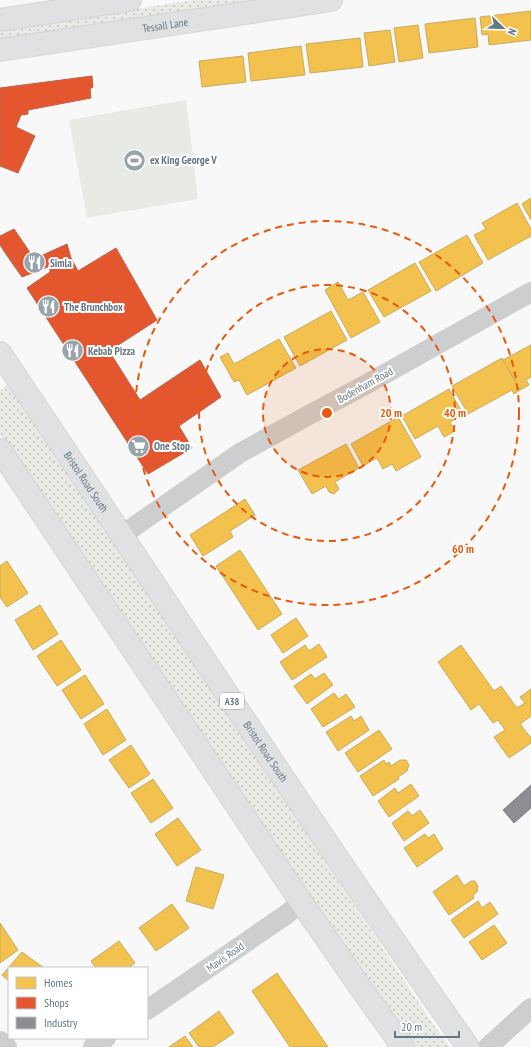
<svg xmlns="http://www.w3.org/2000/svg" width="531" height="1047" font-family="'PT Sans Narrow',sans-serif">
	<defs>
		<pattern id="grass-dots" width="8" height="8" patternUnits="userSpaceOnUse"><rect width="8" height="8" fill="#e8eae5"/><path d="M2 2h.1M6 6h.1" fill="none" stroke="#c0c2bf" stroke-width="1.8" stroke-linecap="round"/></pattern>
	</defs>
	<rect width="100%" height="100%" fill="#f8f8f8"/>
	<g fill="url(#grass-dots)">
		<polygon points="194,0 291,0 0,40 0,30"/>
		<polygon points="8,384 431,1021 450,1047 414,1047 390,1017 40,496 0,434 0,390"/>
	</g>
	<polygon fill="#e8eae5" points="186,100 198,199 87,218 69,120"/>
	<g fill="#f2c14e" stroke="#c7ab5e">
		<polygon points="531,11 531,40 489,45 488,34 482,35 480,17"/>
		<polygon points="475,18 478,47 429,53 425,24"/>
		<polygon points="418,25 423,58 399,62 394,28"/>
		<polygon points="390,30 395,62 369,66 364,33"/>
		<polygon points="360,38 363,67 310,73 306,44"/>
		<polygon points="301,46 305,75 251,81 248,53"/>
		<polygon points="243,56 246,82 202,87 199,61"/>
		<polygon points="531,198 531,220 522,204"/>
		<polygon points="517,203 531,229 531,236 488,260 474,235 486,229 482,223"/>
		<polygon points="467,235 483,263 436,291 419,262"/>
		<polygon points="415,263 431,291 384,317 368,290"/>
		<polygon points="338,282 348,300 363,292 380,322 351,338 325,290"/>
		<polygon points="331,311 347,340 300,366 284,337"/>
		<polygon points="279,339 296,368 247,395 239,380 234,382 220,357 228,353 234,364"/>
		<polygon points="531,345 531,377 526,380 529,385 520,390 503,360"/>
		<polygon points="502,358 520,390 514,394 512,390 468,414 452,386"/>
		<polygon points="449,389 463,414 450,422 455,431 444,437 438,426 415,439 402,416"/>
		<polygon points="398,417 421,457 396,471 392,464 383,469 377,458 363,466 351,444"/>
		<polygon points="346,444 359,468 335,482 339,489 334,494 329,492 326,486 312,494 298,470"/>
		<polygon points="245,499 255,515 230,531 233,537 203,556 190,535"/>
		<polygon points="240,550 282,614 258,630 216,566"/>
		<polygon points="7,561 28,593 7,607 0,597 0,566"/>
		<polygon points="40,605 58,634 33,650 15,620"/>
		<polygon points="296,618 308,636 283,653 271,635"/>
		<polygon points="61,640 81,670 57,686 37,656"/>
		<polygon points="319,644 327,657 292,680 280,662 305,645 309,651"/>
		<polygon points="461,645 494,691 501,686 517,708 525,703 520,697 531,689 531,716 520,724 531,738 531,743 509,758 494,737 505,730 498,720 493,723 479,704 471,710 438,662"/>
		<polygon points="324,673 333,685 307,704 294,686 311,674 315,679"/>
		<polygon points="85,675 104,704 81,719 62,690"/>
		<polygon points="334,693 339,699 346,694 355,707 323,727 311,709"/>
		<polygon points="107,709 126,740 103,755 84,724"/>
		<polygon points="351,716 354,721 361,716 369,730 338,751 326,732"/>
		<polygon points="379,730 392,749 358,772 345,753"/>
		<polygon points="131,745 150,774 129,788 109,760"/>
		<polygon points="384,760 386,764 389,762 391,766 400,760 406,760 409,765 407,771 398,777 399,779 373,796 360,776"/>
		<polygon points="153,779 173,808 151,823 131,793"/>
		<polygon points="411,784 419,796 389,817 378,801 395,788 398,793"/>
		<polygon points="420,810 429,823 404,841 392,823 408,811 412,816"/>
		<polygon points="178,818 201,850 177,866 155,834"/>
		<polygon points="425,834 428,838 434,834 443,849 417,867 404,848"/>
		<polygon points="196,867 224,875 213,909 186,901"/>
		<polygon points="457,875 464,886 471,881 475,881 478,886 477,892 473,895 474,898 449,915 433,892"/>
		<polygon points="478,901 482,908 490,902 498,914 464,938 451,920"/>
		<polygon points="172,904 189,928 156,951 139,928"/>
		<polygon points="0,923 18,950 0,963"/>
		<polygon points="494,925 507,943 482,960 469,942"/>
		<polygon points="119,941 135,963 128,968 96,968 91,961"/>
		<polygon points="22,952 44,968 9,968 9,981 2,975"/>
		<polygon points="277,973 328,1047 290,1047 252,991"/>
		<polygon points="219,1011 234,1033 213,1047 199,1047 189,1033"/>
		<polygon points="185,1036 193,1047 169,1047"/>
	</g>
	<g fill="#e4572e" stroke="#be6148">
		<polygon points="92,76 93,87 90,89 91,98 28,110 28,114 21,115 16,127 35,136 18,173 0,166 0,88"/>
		<polygon points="14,229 27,248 10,260 0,245 0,236"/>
		<polygon points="67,244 71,258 22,277 10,260 27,248 34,259"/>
		<polygon points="116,248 157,320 109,351 140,400 200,360 221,397 179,426 192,448 148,474 27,288 50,272 50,266 71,258 78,271"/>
	</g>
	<polygon fill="#8d8d92" stroke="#81868e" points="531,785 531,808 514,823 503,810"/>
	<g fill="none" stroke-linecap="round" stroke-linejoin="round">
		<defs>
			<g id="secondary">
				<polyline points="0,20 130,0"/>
				<path id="s1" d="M0,50l331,-50"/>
			</g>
			<g id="highway">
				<path id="s2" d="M0,353c156,232 307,466 468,694"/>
				<polyline points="0,450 301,902 372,1004 403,1047"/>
			</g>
		</defs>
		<use href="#secondary" stroke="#d5d6d7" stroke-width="24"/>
		<use href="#highway" stroke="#d4d5d5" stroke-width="24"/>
		<g stroke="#cdcecf" stroke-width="20">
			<polyline points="122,535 240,453 307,416 365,385 531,292"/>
			<polyline points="147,1010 287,914 301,902"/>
			<polyline points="0,1041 7,1047"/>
			<polyline points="93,1047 106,1038"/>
			<polyline points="488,1047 531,1008"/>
		</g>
		<use href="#secondary" stroke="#e0e1e2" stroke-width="22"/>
		<use href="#highway" stroke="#e0e1e2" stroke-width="22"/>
	</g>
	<circle cx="327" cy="413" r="64" fill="#e8590c" fill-opacity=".12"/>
	<g fill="none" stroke="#e8590c" stroke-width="2" stroke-dasharray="7 5">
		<circle cx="327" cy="413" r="64"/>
		<circle cx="327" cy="413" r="128"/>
		<circle cx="327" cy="413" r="192"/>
	</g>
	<defs>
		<symbol id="stadium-disc" viewBox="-11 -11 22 22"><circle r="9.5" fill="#98a4ac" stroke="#fff"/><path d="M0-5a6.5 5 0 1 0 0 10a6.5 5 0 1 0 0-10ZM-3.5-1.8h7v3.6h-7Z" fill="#fff"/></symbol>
		<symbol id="restaurant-disc" viewBox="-11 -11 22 22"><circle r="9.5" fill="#98a4ac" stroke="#fff"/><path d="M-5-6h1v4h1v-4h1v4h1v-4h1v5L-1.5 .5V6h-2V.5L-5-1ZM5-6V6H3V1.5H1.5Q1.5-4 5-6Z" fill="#fff"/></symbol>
		<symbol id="supermarket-disc" viewBox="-11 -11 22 22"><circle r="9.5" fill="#98a4ac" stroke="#fff"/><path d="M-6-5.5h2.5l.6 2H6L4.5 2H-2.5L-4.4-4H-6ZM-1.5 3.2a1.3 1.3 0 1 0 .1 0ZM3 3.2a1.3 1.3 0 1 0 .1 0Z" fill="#fff"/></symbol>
	</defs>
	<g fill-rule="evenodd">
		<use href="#stadium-disc" x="122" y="148" width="25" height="25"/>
		<use href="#restaurant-disc" x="22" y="250" width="25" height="25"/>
		<use href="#restaurant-disc" x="36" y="294" width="25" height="25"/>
		<use href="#restaurant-disc" x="60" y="338" width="25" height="25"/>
		<use href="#supermarket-disc" x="126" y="434" width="25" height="25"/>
	</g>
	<g text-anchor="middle" stroke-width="4" stroke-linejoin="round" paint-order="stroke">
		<rect fill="#fff" stroke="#92a0a8" stroke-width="1" x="220" y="693" width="24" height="16" rx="3"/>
		<g font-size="10" font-weight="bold" fill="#647783">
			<text x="232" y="705">A38</text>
		</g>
		<g font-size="11" fill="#647783" stroke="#fff">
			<text dy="4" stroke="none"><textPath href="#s1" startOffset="167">Tessall Lane</textPath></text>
			<text transform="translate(365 385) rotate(-29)" y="4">Bodenham Road</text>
			<text dy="4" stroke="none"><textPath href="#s2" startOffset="155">Bristol Road South</textPath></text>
			<text dy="4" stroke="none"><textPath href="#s2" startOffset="479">Bristol Road South</textPath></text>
			<text transform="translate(225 957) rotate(-35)" y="4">Mavis Road</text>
		</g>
		<g font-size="11" font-weight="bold" fill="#647783" stroke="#fff" text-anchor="start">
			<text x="150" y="164">ex King George V</text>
			<text x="50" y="267">Simla</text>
			<text x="64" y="311">The Brunchbox</text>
			<text x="88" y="355">Kebab Pizza</text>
			<text x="154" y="450">One Stop</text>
		</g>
	</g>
	<circle cx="327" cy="413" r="6" fill="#e8590c" stroke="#fff" stroke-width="2"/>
	<g font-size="12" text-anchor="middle" font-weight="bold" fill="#e8590c" stroke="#fff" stroke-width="4" stroke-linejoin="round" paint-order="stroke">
		<text x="391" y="417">20 m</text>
		<text x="455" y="417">40 m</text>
		<text x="463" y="553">60 m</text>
	</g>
	<rect x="8" y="967" width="140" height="72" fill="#ffffff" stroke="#c1c9cd"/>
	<rect x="16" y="977" width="20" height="12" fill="#f2c14e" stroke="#c1c9cd"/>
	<text x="44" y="987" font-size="12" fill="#647783">Homes</text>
	<rect x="16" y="997" width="20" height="12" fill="#e4572e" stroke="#c1c9cd"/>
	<text x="44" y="1007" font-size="12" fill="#647783">Shops</text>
	<rect x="16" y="1017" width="20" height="12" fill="#8d8d92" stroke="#c1c9cd"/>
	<text x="44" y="1027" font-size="12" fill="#647783">Industry</text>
	<g transform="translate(503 28) rotate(113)" stroke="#ffffff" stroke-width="3" paint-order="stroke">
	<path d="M0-3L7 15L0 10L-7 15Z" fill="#647783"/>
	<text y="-6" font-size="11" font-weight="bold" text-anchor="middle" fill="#647783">N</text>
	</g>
	<path d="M395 1031v6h64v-6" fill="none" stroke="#647783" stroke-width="2"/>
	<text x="401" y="1031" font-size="12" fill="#647783" stroke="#ffffff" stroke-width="3" paint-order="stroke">20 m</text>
</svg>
